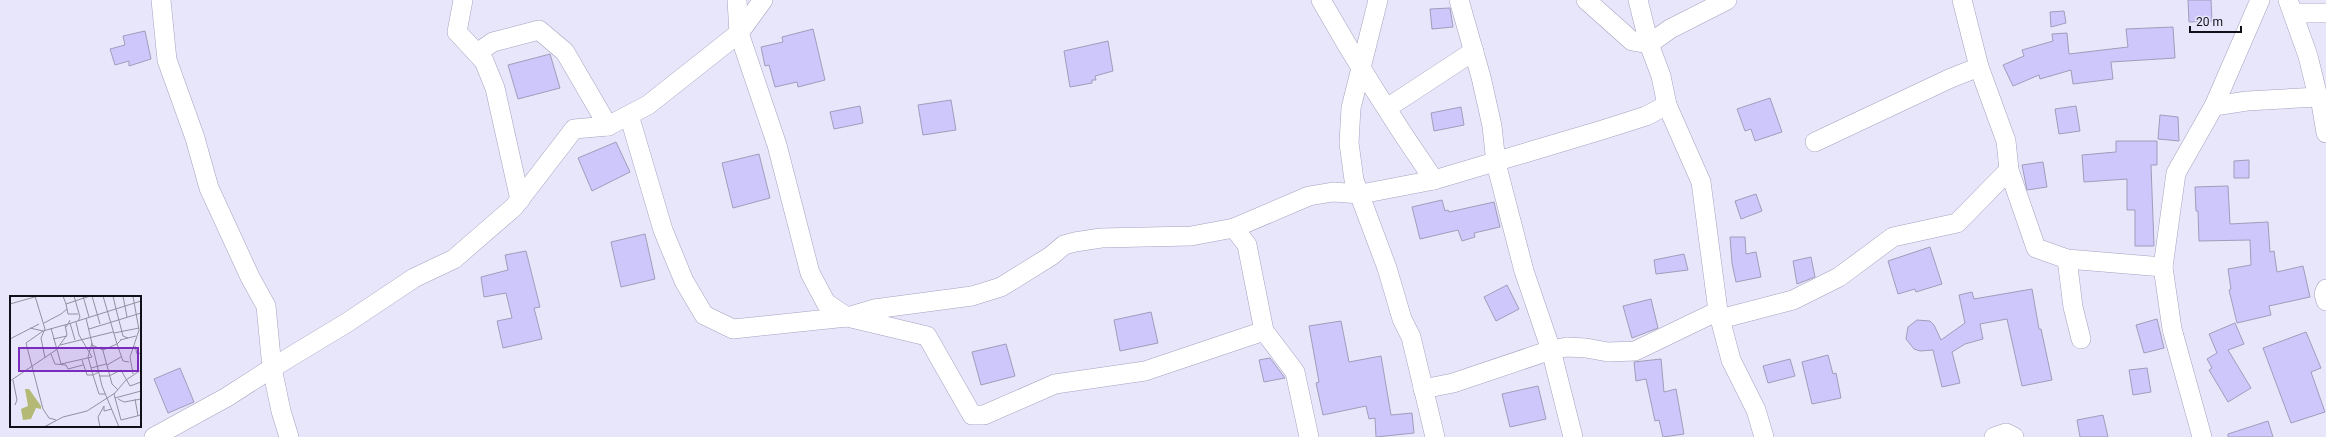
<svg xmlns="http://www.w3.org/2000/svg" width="2326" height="437" font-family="Roboto,sans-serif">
	<rect width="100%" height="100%" fill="#e8e6fa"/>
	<g fill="#cec7fb" stroke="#a09dbc">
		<polygon points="2188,0 2211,0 2212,21 2189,22"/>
		<polygon points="1450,8 1453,27 1432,29 1430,9"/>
		<polygon points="2064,11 2066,23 2051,27 2050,12"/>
		<polygon points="2173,27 2175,58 2111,62 2113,79 2073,84 2071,70 2040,79 2039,75 2013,86 2003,65 2024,56 2022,50 2053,41 2052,34 2067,33 2069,54 2128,47 2126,29"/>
		<polygon points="813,29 825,80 798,87 797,82 775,87 769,65 765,66 761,47 783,42 782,37"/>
		<polygon points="145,31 151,59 129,66 129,61 115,65 110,49 125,45 123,36"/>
		<polygon points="1108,41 1113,71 1095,76 1096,80 1092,80 1092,83 1070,87 1064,51"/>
		<polygon points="550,54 560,88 518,99 508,65"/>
		<polygon points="1770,98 1782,132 1755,141 1751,129 1745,131 1737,109"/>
		<polygon points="951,100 956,130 923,135 918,105"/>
		<polygon points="860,106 863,123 834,129 830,112"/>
		<polygon points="2076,106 2080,131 2059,134 2055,109"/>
		<polygon points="1461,107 1464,125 1434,131 1431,113"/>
		<polygon points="2160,115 2178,117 2179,141 2158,139"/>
		<polygon points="2116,141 2157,141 2157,165 2151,165 2154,246 2135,246 2135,210 2127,210 2127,179 2084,182 2082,155 2116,152"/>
		<polygon points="616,142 630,172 592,191 578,158"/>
		<polygon points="759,154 770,198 733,208 722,163"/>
		<polygon points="2249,160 2249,178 2234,178 2234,161"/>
		<polygon points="2043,162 2047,187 2027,190 2022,165"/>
		<polygon points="2228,186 2230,224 2268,222 2270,252 2274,251 2277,272 2303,266 2310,297 2269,306 2271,315 2237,323 2229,290 2231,289 2228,269 2251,265 2250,240 2199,241 2198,211 2196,211 2195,187"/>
		<polygon points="1756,194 1762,211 1741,219 1735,201"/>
		<polygon points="1442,200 1445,211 1448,210 1449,212 1494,202 1500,227 1474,233 1475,237 1462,241 1458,230 1420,239 1412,207"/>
		<polygon points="645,234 655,279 621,287 611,242"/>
		<polygon points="1730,237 1745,237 1746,254 1756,252 1761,277 1736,282 1732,263"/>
		<polygon points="1930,247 1942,284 1916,292 1915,289 1898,294 1888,261"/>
		<polygon points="526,251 540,307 534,308 542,339 503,348 497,321 512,318 506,293 484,297 481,277 508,270 505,255"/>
		<polygon points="1684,254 1688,270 1656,274 1654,260"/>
		<polygon points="1811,257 1815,277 1797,284 1793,261"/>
		<polygon points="1507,285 1519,309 1496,321 1484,297"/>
		<polygon points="2032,289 2039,329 2041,329 2052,380 2022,386 2007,319 1980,324 1983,339 1965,344 1952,352 1960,383 1942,387 1933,350 1920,351 1914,349 1906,339 1908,327 1917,320 1930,321 1934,325 1941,340 1965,323 1959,295 1972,292 1974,299"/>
		<polygon points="1651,299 1658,328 1632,338 1623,306"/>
		<polygon points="1151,312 1158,343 1120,351 1114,320"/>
		<polygon points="2157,319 2164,348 2144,353 2136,325"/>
		<polygon points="1341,321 1349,362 1381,356 1391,415 1412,413 1414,433 1376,437 1375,418 1369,419 1366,406 1323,415 1316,383 1319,382 1309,326"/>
		<polygon points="2235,323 2244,344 2228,350 2251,388 2228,402 2209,370 2212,368 2207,359 2217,353 2209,334"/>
		<polygon points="2306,332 2321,368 2311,372 2325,412 2291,423 2263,348"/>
		<polygon points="1006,344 1015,376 981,385 972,352"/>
		<polygon points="1828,355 1833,374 1836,373 1841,398 1812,404 1802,362"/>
		<polygon points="1270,358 1285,378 1264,382 1259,360"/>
		<polygon points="1661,359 1664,392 1676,389 1684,434 1663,437 1659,420 1655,421 1646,379 1636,381 1634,362"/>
		<polygon points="1790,359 1795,376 1768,383 1763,366"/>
		<polygon points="180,368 194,402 168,413 154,379"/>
		<polygon points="2147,368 2151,392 2133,395 2129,370"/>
		<polygon points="1538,386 1546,419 1510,427 1502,394"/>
		<polygon points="2103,415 2108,437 2080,437 2077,420"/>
		<polygon points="2268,421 2273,437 2228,437 2228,434"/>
	</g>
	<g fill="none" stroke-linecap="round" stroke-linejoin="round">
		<defs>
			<g id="minor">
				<polyline points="161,0 167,60 195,138 209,188 250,277 266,306 272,368 281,411 289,437"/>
				<polyline points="463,0 457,32 484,61 495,88 520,200"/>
				<path d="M737,0l2,33 38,112 33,128 16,30 21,14 27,-8 98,-13 29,-9 50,-31 13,-11 11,-3 26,-4 90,-2 43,-8 75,-32 24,-4 28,2 73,-14c-40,-58 -78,-118 -113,-180"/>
				<polyline points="1378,0 1351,108 1349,143 1354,180 1387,268 1402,319 1411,337 1435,437"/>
				<polyline points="1459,0 1481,77 1492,126 1496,163 1524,271 1551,350 1573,437"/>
				<polyline points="1586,0 1632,41 1649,44 1670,29 1727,0"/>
				<polyline points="1638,0 1649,44 1661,76 1667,105 1701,182 1718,311 1731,360 1756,410 1764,437"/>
				<polyline points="1962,0 1979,67 2006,141 2009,170 2036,248 2067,259 2163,267"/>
				<polyline points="2288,0 2308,56 2318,97 2321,103 2326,102"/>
				<polyline points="2293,13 2326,13"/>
				<polyline points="477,53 493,42 539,30 565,52 608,126"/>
				<polyline points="2321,103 2326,133"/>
				<polyline points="2214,106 2247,101 2318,97"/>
				<polyline points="1387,108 1474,51"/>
				<polyline points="629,115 663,230 684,281 704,315 733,329 847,317 927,336 972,415 984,415 1055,384 1145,371 1264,331"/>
				<polyline points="1815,142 1951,78 1979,67"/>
				<polyline points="1434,180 1602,130 1646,116 1667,105"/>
				<polyline points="1234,228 1247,245 1264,331 1295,372 1309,437"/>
				<polyline points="2067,259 2073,307 2081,339"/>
				<polyline points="2326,289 2324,294 2326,301"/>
				<polyline points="1720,319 1793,300 1839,277 1893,237 1957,223 2009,170"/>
				<polyline points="1423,389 1453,383 1551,350 1567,347 1586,348 1608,352 1635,351 1718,311"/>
				<polyline points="154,437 227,397 272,368 348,322 414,278 454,259 514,207 574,129 608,126 648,105 739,33 763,0"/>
				<polyline points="1994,437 2006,433 2014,437"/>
				<polyline points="2202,437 2172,329 2163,267 2176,173 2214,106 2260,0"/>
			</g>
		</defs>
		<use href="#minor" stroke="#a5a1c0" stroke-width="20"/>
		<use href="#minor" stroke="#fff" stroke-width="19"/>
	</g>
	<g transform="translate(10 296)">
		<rect width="131" height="131" fill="#e8e6fa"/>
		<path d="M15,93h4l12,17v3l-5,-1 -5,11 -8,1 -2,-11 7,-3z" fill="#b4b975"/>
		<path fill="none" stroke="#9290a0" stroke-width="1" d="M25,0l10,33 -4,9 4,20M53,0l3,8 24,-8M64,0l6,21 -2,4M73,0l6,21M82,0l8,28M103,0l3,13M113,0l4,21M0,8l28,-8M57,13l1,5h10M106,13l7,27 5,2M76,22l16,68 17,41M34,27l17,-9 6,-5 -1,-5M60,27l5,17M56,31l2,-3 73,-23M20,32l13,3 25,-7 2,-4M41,32l10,36 31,-7 -13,-22 -3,-13M79,33l52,-16M33,35l-17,12 17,66 6,9 7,2M104,37l25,-5M0,43l29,-15M43,43l14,-3M110,44l16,-4M111,44l-4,4 6,17 6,1M82,47l-4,14 5,18 6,-3M50,49l53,-13M82,49l11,5 14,-6 -14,-48M125,50l2,8 4,-1M89,52l3,-1 10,37 6,6M41,58l4,10 11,1 2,4 15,-4M72,64l5,15h6l6,19h6M97,69l14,-8M81,72l15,-4M131,74l-15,10 -12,14 7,26 20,-5M123,78l-3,-17 9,-27 -6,-34M90,80h9l12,-6 9,16 11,-4M3,84l4,20 -2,5M0,85l46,-31 11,-15 -2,-10M105,102l26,-7M108,103l6,3 17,-3M125,103l3,17M94,110v5l8,-2M34,131l19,-10 24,-6 28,-18M90,131l-2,-10 6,-11"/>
		<path fill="#7b2cbf" fill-opacity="0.15" stroke="#7b2cbf" stroke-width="2" d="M9,52h119v23h-119z"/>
		<rect width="131" height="131" fill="none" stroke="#110f1a" stroke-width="2"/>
	</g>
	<path d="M2190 26v6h51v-6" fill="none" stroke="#110f1a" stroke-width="2"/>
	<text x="2196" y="26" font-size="12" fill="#110f1a" stroke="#e8e6fa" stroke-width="3" paint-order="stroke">20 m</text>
</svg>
